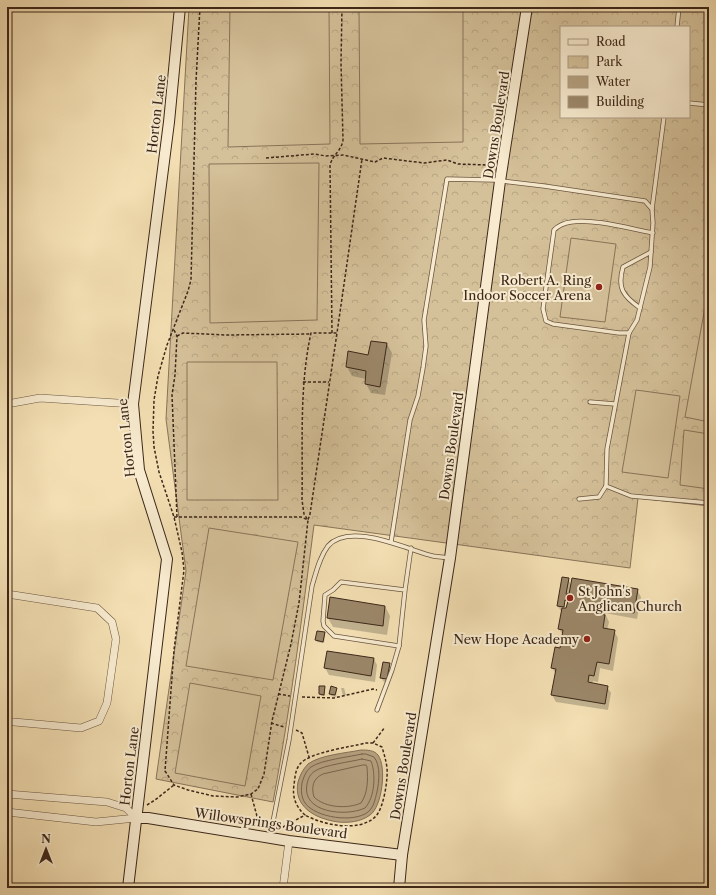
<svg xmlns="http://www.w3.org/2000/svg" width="716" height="895" font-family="'Libre Caslon Text',serif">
	<defs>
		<pattern id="park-crowns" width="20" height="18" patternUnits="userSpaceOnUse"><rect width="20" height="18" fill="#d4c099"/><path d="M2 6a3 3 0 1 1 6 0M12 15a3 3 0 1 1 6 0" fill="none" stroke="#b7a583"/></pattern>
	</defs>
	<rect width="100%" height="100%" fill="#f3dfb3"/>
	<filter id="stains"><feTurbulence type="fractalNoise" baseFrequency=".005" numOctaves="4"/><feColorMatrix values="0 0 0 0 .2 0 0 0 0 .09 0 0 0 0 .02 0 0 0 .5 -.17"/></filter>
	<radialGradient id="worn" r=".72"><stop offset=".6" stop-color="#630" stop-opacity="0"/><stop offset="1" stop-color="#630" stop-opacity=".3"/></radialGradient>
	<path fill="url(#park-crowns)" stroke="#887459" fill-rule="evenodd" d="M189,7h520v499l-71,-8 -8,70 -316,-43c-12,93 -24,185 -41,277l-117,-23 30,-208 -20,-152zM561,27h128v90h-128z"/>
	<g fill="#d4c099" stroke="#887459">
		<polygon points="230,7 329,7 330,144 228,147"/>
		<polygon points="359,7 463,7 463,142 360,144"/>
		<polygon points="319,163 317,320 210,323 209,164"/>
		<polygon points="571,238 616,244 605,322 560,317"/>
		<polygon points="709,285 709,422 685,417"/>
		<polygon points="187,362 277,362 278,500 187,500"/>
		<polygon points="636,390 680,396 668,478 622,472"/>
		<polygon points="684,430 709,434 709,489 680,485"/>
		<polygon points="209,528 298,542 273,680 186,666"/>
		<polygon points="190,683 261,696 245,786 175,773"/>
	</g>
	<path fill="#b5a07f" stroke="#857056" d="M361,750c6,0 13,0 17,5 9,12 4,52 -8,60 -9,7 -22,8 -32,7 -22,-3 -45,-15 -40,-40 2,-7 5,-13 10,-18 12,-9 38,-11 53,-14z"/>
	<g fill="#0003" fill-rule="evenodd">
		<polygon points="371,342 387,344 392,353 385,395 371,393 366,384 366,379 352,376 347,367 349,352 369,356"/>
		<path d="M568,579l3,6 66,5 4,7 -4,22 -32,-6 4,9 -2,8 7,1 4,7 -5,33 -13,-3 -2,14 -5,-1 -1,3 15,3 4,6 -3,17 -52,-8 -4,-7 4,-21 -4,-6 8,-19 3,-14 -4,-6 3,-16 -4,-7zM564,599l5,1 -2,10 -4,-1z"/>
		<polygon points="385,606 390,616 387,635 333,627 328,618"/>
		<polygon points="318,632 324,633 325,635 324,643 317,642 316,640"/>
		<polygon points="374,659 377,665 375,682 329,675 325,668"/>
		<polygon points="389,664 391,668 389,683 384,682 381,678"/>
		<polygon points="324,687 325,696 321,696 320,694"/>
		<polygon points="341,688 344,688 346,695 343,696"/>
		<polygon points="336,689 337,690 336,697 331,696 330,694"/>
	</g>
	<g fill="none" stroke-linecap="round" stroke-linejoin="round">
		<g stroke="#78644c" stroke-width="1">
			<path d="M362,754h4l8,3c7,9 5,25 3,35 -2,7 -3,15 -9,20 -14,11 -52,6 -63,-9 -4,-6 -4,-14 -3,-20 2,-7 4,-12 9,-16 10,-7 38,-10 51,-13z"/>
			<path d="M362,759l9,2c5,13 4,36 -6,47 -19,9 -64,5 -58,-24 1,-5 3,-10 8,-13 9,-6 35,-9 47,-12z"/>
			<path d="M363,765h3l1,2c1,12 1,26 -6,36 -13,6 -36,5 -47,-6 -3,-10 -1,-19 9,-23z"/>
		</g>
	</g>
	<g fill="#9b8769" stroke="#3c2719">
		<polygon points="371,341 387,343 380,387 365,384 366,371 346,367 348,351 368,355"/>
		<polygon points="562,577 569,578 566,594 569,594 572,578 638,589 634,613 601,607 600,614 605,615 603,628 615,630 609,664 597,662 594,676 589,675 588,682 608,686 605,704 551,695 556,669 551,668 555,647 560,648 563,630 558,629 562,608 566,608 568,601 565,600 564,607 557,606"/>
		<polygon points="330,597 385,606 383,626 327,618"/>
		<polygon points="317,631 325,632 323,642 315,640"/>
		<polygon points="327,651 374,658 371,676 324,668"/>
		<polygon points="383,662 390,663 387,679 380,678"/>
		<polygon points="319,686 325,686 324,695 319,694"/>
		<polygon points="331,686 337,688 335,695 329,694"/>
	</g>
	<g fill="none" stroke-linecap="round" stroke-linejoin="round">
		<defs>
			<g id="lane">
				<polyline points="677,27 679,7"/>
				<polyline points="689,103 709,105"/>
				<polyline points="652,209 664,117"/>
				<path d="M640,308c-17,-12 -23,-20 -17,-41l28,-15"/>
				<polyline points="629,333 607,449 606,486 631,496 709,503"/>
				<polyline points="590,402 615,404"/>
				<polyline points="579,499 599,497 606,486"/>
				<path d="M391,542l19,-122 8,-24 5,-28 3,-22 -2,-26 23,-141 47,1 50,6 101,15 7,8 1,14 -3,44 -13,53 -8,13h-10l-66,-9 -7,-3 -3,-12 11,-79c5,-5 10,-7 17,-8 21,-4 60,7 82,11"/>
				<polyline points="405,590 399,646 334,636 324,626 323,621 325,595 333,590 341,582 405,590 411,548"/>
				<polyline points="377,710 392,670 399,646"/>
				<path d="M270,837l19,-97 23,-154c4,-13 7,-28 16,-40 22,-25 80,4 105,10 5,1 11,1 16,2"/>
			</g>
			<g id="street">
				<polyline points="7,404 40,398 133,404"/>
				<polyline points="7,594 97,608 112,622 116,639 107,703 99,721 81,728 14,722 7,722"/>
				<polyline points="7,794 107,802 126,808 136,818"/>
				<polyline points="7,812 96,822 136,818"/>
				<polyline points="283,888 289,841"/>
			</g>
			<g id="secondary">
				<polyline points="136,818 148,818 289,841 402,855"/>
				<polyline points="128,888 167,559 139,470 133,404 169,122 180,7"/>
				<polyline points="399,888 402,855 450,558 500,181 527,7"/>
			</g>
		</defs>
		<use href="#lane" stroke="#6a5540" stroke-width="5"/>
		<use href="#street" stroke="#6a5540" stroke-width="8"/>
		<use href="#secondary" stroke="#3c2719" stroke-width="12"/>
		<g stroke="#3c2719" stroke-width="1.5" stroke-dasharray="3 2" stroke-linecap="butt">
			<path d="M200,7l-4,74 -5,199 -3,11 -21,54 -9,31 -4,24 -1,31 1,16 5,25 15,45 8,35 2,18 -10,80 -9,121 9,14 14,5 25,6 24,1 14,-3 7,-5 6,-15 8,-53 19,-77 8,-41 9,-83 -4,-6 -2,-14c1,-56 -3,-112 9,-167h26l25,-174"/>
			<polyline points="266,158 314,154 326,156 343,155 375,162 383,158 424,163 447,160 458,164 487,165 492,170"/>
			<polyline points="174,330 177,336 175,375 172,395 177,517"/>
			<path d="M332,333l-2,-168c3,-11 11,-13 13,-25l-2,-77 1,-56"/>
			<polyline points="177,336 183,333 226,335 311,334"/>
			<polyline points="303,382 329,382"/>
			<polyline points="174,517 301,517 308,520 310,514 337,333"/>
			<polyline points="278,694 290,696"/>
			<polyline points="302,697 334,698 373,689 377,690"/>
			<polyline points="271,723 284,727"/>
			<polyline points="296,730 302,733 309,757"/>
			<polyline points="373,743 385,727"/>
			<polyline points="251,794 258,820 260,823 267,824"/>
			<polyline points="147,805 155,800 174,785"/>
			<path d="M278,826l5,1 22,-12c-9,-8 -13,-18 -11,-30 1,-7 1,-15 6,-21 10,-12 50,-17 66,-21h7l9,4c2,7 4,13 5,21 1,11 -3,39 -11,48 -16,17 -53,9 -71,-1"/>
		</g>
		<use href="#lane" stroke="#f7eace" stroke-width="3.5"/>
		<use href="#street" stroke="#f7eace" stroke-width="7"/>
		<use href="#secondary" stroke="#f7eace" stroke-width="10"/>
	</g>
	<g fill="#8f2418" stroke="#f7eace" stroke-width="1.5">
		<circle cx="599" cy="287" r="4"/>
		<circle cx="570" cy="598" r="4"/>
		<circle cx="587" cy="639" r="4"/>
	</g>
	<g text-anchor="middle" stroke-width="4" stroke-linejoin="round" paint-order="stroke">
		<g font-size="13" fill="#3c2719" stroke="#f7eace">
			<text transform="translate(156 114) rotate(-83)" y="5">Horton Lane</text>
			<text transform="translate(496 125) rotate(-81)" y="5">Downs Boulevard</text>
			<text transform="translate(126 438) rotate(-96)" y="5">Horton Lane</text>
			<text transform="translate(451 446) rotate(-82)" y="5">Downs Boulevard</text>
			<text transform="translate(129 766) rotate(-83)" y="5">Horton Lane</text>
			<text transform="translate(403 766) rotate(-81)" y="5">Downs Boulevard</text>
			<text transform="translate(271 823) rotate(8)" y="5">Willowsprings Boulevard</text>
		</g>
		<g font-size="13" fill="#3c2719" stroke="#f7eace" text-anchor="end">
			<text x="591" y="285">Robert A. Ring<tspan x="591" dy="15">Indoor Soccer Arena</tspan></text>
			<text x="578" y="596" text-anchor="start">St John's<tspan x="578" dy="15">Anglican Church</tspan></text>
			<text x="579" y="644">New Hope Academy</text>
		</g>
	</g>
	<rect width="716" height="895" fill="none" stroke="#f3dfb3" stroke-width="24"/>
	<rect x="8" y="8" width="700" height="879" fill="none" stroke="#3c2719" stroke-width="2"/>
	<rect x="12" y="12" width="692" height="871" fill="none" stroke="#3c2719"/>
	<rect x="560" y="26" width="130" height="92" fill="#f7eace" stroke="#ac9c86"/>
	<rect x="568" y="39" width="20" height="6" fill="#f7eace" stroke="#ac9c86"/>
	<text x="596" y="46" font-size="12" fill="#3c2719">Road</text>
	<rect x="568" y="56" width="20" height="12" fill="url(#park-crowns)" stroke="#ac9c86"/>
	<text x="596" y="66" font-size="12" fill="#3c2719">Park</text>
	<rect x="568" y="76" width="20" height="12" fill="#b5a07f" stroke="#ac9c86"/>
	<text x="596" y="86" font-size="12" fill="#3c2719">Water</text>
	<rect x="568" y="96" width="20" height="12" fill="#9b8769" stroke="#ac9c86"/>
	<text x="596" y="106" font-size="12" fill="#3c2719">Building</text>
	<g transform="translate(46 849)" stroke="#f7eace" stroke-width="3" paint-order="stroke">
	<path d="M0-3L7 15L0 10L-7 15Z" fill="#3c2719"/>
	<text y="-6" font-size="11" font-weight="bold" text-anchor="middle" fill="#3c2719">N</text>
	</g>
	<rect width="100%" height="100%" filter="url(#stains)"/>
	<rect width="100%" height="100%" fill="url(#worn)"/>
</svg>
